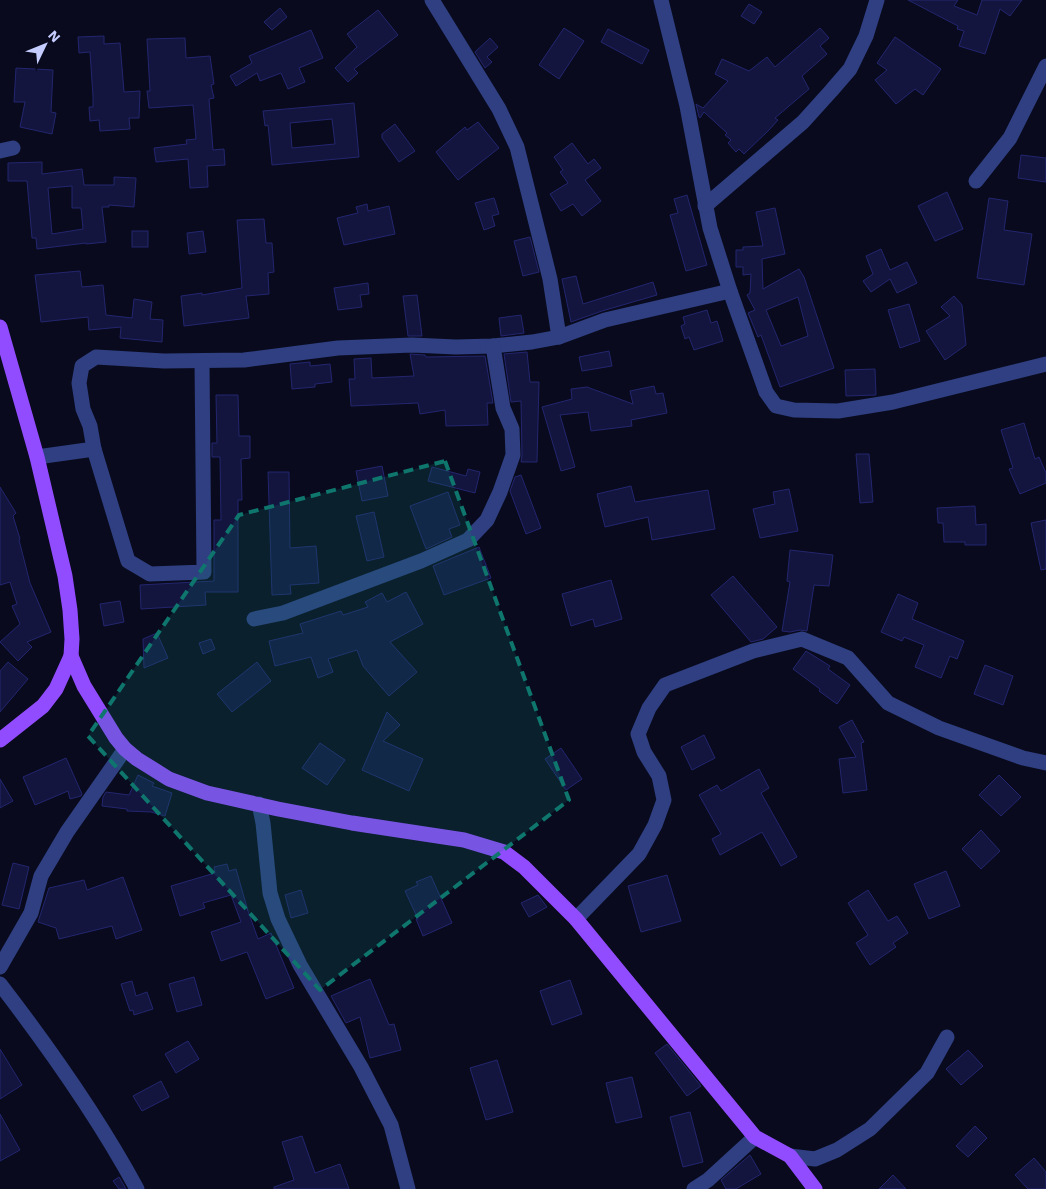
<svg xmlns="http://www.w3.org/2000/svg" width="1046" height="1189" font-family="'Work Sans',sans-serif">
	<rect width="100%" height="100%" fill="#090a1d"/>
	<g fill="#13153f" stroke="#23266e" fill-rule="evenodd">
		<polygon points="908,0 958,0 954,6 977,15 982,0 1022,0 1010,16 1000,9 985,54 959,46 964,31 957,29 958,26"/>
		<polygon points="749,4 762,12 754,24 741,16"/>
		<polygon points="280,8 287,17 272,30 264,22"/>
		<polygon points="378,10 398,35 354,69 358,73 348,82 335,68 357,47 347,34"/>
		<polygon points="564,28 584,41 559,79 539,65"/>
		<polygon points="820,28 829,38 820,46 827,54 802,76 809,89 775,118 778,120 769,130 744,154 739,149 736,152 728,143 731,140 725,135 727,133 704,112 700,118 699,117 696,104 703,108 728,81 715,74 722,59 749,71 767,57 775,67"/>
		<polygon points="608,29 649,50 642,64 601,42"/>
		<polygon points="311,30 323,58 299,68 305,82 288,89 281,73 260,81 257,73 236,86 230,76 252,63 249,56"/>
		<polygon points="104,36 104,44 120,43 124,92 140,91 139,118 129,118 130,129 100,131 99,120 90,121 89,107 93,107 93,96 90,52 79,53 78,37"/>
		<polygon points="895,37 941,69 923,95 915,89 896,104 875,80 887,70 877,63"/>
		<polygon points="185,38 186,58 210,56 214,84 211,85 214,98 209,99 213,150 224,149 225,165 207,166 208,187 190,188 188,159 156,162 154,148 187,144 186,140 196,139 193,105 149,108 147,91 150,91 147,39"/>
		<polygon points="490,38 498,47 487,57 492,62 485,68 475,52"/>
		<polygon points="16,68 53,70 51,112 56,113 52,134 20,127 25,102 14,102"/>
		<path d="M354,103l5,54 -87,8 -4,-40 -3,1 -2,-15zM332,119l3,25 -43,4 -2,-25z"/>
		<polygon points="478,122 499,148 458,180 436,152 465,127 467,130"/>
		<polygon points="395,124 415,151 399,162 382,138 382,134"/>
		<polygon points="572,143 588,164 594,159 601,168 585,180 601,201 582,216 573,204 561,211 550,194 568,183 560,172 563,170 554,157"/>
		<polygon points="1021,155 1046,158 1046,182 1018,178"/>
		<path d="M42,162v12l40,-5 2,16h30v-8l22,1 -2,29 -25,-2v2h-7l4,35 -20,2v-1l-49,6 -1,-11h-4l-5,-57h-19v-18zM72,186v22h9l2,21 -31,5 -4,-46z"/>
		<polygon points="947,192 963,229 935,241 918,206"/>
		<polygon points="687,195 707,265 686,271 670,215 678,213 674,199"/>
		<polygon points="494,198 499,214 492,216 495,226 484,230 475,203"/>
		<polygon points="989,198 1008,201 1004,230 1032,234 1024,285 977,278"/>
		<polygon points="367,204 368,211 389,206 395,234 344,245 337,218 358,213 356,207"/>
		<path d="M775,208l10,46 -23,5 1,30 36,-20 5,8 30,91 -54,19 -19,-52 -3,2 -10,-24 7,-3 -8,-15 3,-2 1,-19 -8,1v-8h-7v-17h7v-3l20,-1 -7,-34zM798,297l10,39 -27,10 -15,-36z"/>
		<polygon points="264,219 266,243 272,243 274,272 268,273 269,294 246,296 249,318 184,326 181,296 202,293 202,295 242,288 237,220"/>
		<rect x="132" y="231" width="16" height="16"/>
		<polygon points="203,231 206,252 189,254 187,233"/>
		<polygon points="530,237 539,272 523,276 514,241"/>
		<polygon points="881,249 890,270 907,262 917,283 897,293 890,279 871,292 863,281 873,274 866,256"/>
		<polygon points="80,271 82,287 103,285 106,315 132,318 134,299 152,302 150,319 163,320 162,342 120,338 121,327 89,330 88,317 41,322 35,275"/>
		<polygon points="576,276 583,304 653,282 657,295 602,311 571,322 562,279"/>
		<polygon points="368,283 369,294 360,295 362,307 338,310 334,288"/>
		<polygon points="417,295 422,336 408,336 403,296"/>
		<polygon points="954,296 962,305 966,345 945,360 926,331 950,316 941,307"/>
		<polygon points="909,304 920,341 900,348 888,310"/>
		<polygon points="707,310 711,323 717,321 723,341 694,350 689,337 685,339 681,326 685,324 683,317"/>
		<polygon points="521,315 524,333 501,336 499,318"/>
		<polygon points="609,351 612,366 582,371 579,357"/>
		<polygon points="527,352 530,382 539,382 537,462 521,462 522,455 521,401 511,402 504,354"/>
		<polygon points="410,354 425,355 426,357 485,356 493,403 487,403 488,425 446,426 445,410 420,414 418,403 351,406 349,379 355,379 354,359 371,358 372,378 414,376"/>
		<polygon points="310,362 310,366 330,364 332,382 315,384 315,387 292,389 290,364"/>
		<polygon points="875,369 876,395 846,396 845,370"/>
		<polygon points="654,386 656,394 663,393 667,413 631,420 632,426 591,431 588,412 560,415 575,467 561,471 542,407 572,399 571,389 587,387 633,404 630,391"/>
		<polygon points="216,395 238,395 239,436 250,436 250,458 241,459 242,500 238,500 238,592 205,592 206,605 141,609 140,585 214,581 214,520 221,520 220,457 212,457 212,443 217,443"/>
		<polygon points="1024,423 1035,459 1039,457 1046,473 1046,483 1020,494 1009,469 1013,468 1001,430"/>
		<polygon points="856,454 869,454 873,502 860,503"/>
		<polygon points="382,466 388,496 362,501 356,471"/>
		<polygon points="432,467 466,476 468,469 480,472 475,493 428,481"/>
		<polygon points="268,472 289,472 290,548 316,546 319,583 290,585 291,594 272,595"/>
		<polygon points="521,475 541,528 526,534 510,491 515,477"/>
		<polygon points="631,486 635,502 708,490 715,529 652,540 648,517 605,527 597,494"/>
		<polygon points="0,487 16,513 13,516 20,539 19,540 30,583 51,632 27,642 32,647 18,661 0,642 20,624 12,606 17,604 10,582 0,585"/>
		<polygon points="789,489 798,531 760,538 753,509 775,504 773,492"/>
		<polygon points="448,492 460,525 449,529 452,537 426,549 410,506"/>
		<polygon points="975,506 976,525 986,524 986,545 965,545 965,542 944,542 943,523 938,523 937,508"/>
		<polygon points="374,512 384,557 367,561 356,516"/>
		<polygon points="1046,520 1046,569 1041,570 1031,523"/>
		<polygon points="479,547 491,578 444,595 433,566"/>
		<polygon points="790,550 833,555 829,586 814,585 807,631 800,630 790,632 782,631 790,582 787,581"/>
		<polygon points="733,576 777,627 763,639 751,642 711,595"/>
		<polygon points="611,580 622,619 595,627 593,619 571,626 562,594"/>
		<polygon points="406,592 423,624 390,642 417,672 389,696 363,666 357,650 328,659 333,672 318,678 311,657 275,666 269,641 303,633 300,624 341,611 343,615 368,607 365,602 382,593 387,602"/>
		<polygon points="898,594 918,603 912,619 964,641 957,659 950,656 941,678 915,667 924,645 904,637 902,641 881,632"/>
		<polygon points="120,601 124,622 104,626 100,604"/>
		<polygon points="157,633 168,658 144,668 143,639"/>
		<polygon points="211,639 215,649 203,654 199,643"/>
		<polygon points="806,651 830,666 828,669 850,685 837,704 819,691 820,689 793,669"/>
		<polygon points="8,662 28,679 0,712 0,671"/>
		<polygon points="257,662 271,681 232,712 217,694"/>
		<polygon points="985,665 1013,676 1003,705 974,694"/>
		<polygon points="387,712 400,725 383,741 423,759 409,791 362,770"/>
		<polygon points="852,720 864,742 861,743 867,790 843,793 839,759 856,757 839,727"/>
		<polygon points="704,735 715,758 692,770 681,747"/>
		<polygon points="320,743 345,760 327,785 302,768"/>
		<polygon points="561,748 582,779 566,790 545,759"/>
		<polygon points="66,758 82,794 81,796 70,799 68,791 35,805 23,777"/>
		<polygon points="759,769 769,788 761,793 797,857 781,866 762,832 720,855 712,839 721,834 699,795 717,785 721,791"/>
		<polygon points="138,775 154,783 152,786 172,793 165,816 151,812 127,811 127,809 102,806 103,797 106,792 129,795"/>
		<polygon points="999,775 1021,797 1001,816 979,795"/>
		<polygon points="0,779 13,801 0,808"/>
		<polygon points="981,830 1000,851 981,869 962,849"/>
		<polygon points="13,863 29,867 19,909 2,905"/>
		<polygon points="227,864 229,871 236,869 248,911 258,939 271,933 294,988 266,999 247,952 221,961 211,932 241,922 231,895 203,903 205,908 180,916 171,886 215,873 214,867"/>
		<polygon points="946,871 960,906 929,919 914,884"/>
		<polygon points="667,875 681,921 641,932 628,886"/>
		<polygon points="431,876 452,923 423,936 416,919 418,919 405,891 418,885 416,882"/>
		<polygon points="123,877 142,930 116,939 112,926 59,939 56,928 38,922 49,888 84,880 87,890"/>
		<polygon points="301,890 308,913 291,918 285,895"/>
		<polygon points="868,890 888,921 897,916 908,933 893,943 896,947 870,965 856,943 868,935 848,903"/>
		<polygon points="538,895 547,907 529,917 521,903"/>
		<polygon points="194,977 202,1005 177,1012 169,984"/>
		<polygon points="370,979 389,1025 394,1024 401,1050 370,1058 360,1017 346,1023 331,996"/>
		<polygon points="570,980 582,1014 552,1025 540,991"/>
		<polygon points="132,981 136,996 147,992 153,1009 134,1015 133,1010 130,1011 121,984"/>
		<polygon points="188,1041 199,1059 176,1073 165,1054"/>
		<polygon points="667,1044 701,1086 687,1096 655,1053"/>
		<polygon points="0,1049 22,1085 0,1099"/>
		<polygon points="968,1050 983,1066 961,1085 946,1069"/>
		<polygon points="497,1060 513,1112 486,1120 470,1068"/>
		<polygon points="632,1077 642,1117 616,1123 606,1083"/>
		<polygon points="161,1081 169,1097 142,1111 133,1096"/>
		<polygon points="690,1112 703,1162 683,1167 670,1117"/>
		<polygon points="0,1114 20,1150 0,1161"/>
		<polygon points="975,1126 987,1138 968,1157 956,1146"/>
		<polygon points="302,1136 315,1173 340,1164 349,1189 274,1189 274,1187 294,1180 282,1142"/>
		<polygon points="750,1155 761,1174 736,1189 726,1189 721,1180"/>
		<polygon points="1034,1158 1046,1172 1046,1189 1028,1189 1015,1175"/>
		<polygon points="893,1175 906,1189 879,1189"/>
		<polygon points="119,1177 126,1189 119,1189 113,1181"/>
	</g>
	<g fill="none" stroke-linecap="round" stroke-linejoin="round">
		<g stroke="#2f3f81" stroke-width="15">
			<polyline points="432,0 499,109 517,147 550,279 559,337 605,320 730,291"/>
			<polyline points="661,0 687,106 710,228 730,291 766,392 776,406 794,410 838,411 893,402 1046,364"/>
			<polyline points="0,151 13,148"/>
			<polyline points="976,181 1010,138 1046,66"/>
			<polyline points="705,206 803,122 831,91 850,69 866,36 877,0"/>
			<polyline points="94,449 128,561 150,574 204,572 202,361"/>
			<polyline points="37,457 94,449 90,426 83,409 79,383 82,366 96,357 164,361 244,360 338,348 412,345 456,347 493,346 532,342 559,337"/>
			<polyline points="254,619 283,613 421,561 468,540 487,520 500,492 513,455 512,429 503,408 493,346"/>
			<polyline points="259,804 263,823 270,893 278,919 300,965 361,1067 391,1125 408,1189"/>
			<polyline points="576,919 639,854 655,825 664,800 659,776 644,752 638,734 649,708 665,685 753,651 802,639 848,658 888,703 939,728 1023,758 1046,763"/>
			<polyline points="0,967 31,913 41,876 67,832 125,749"/>
			<path d="M0,984c50,65 98,133 137,205"/>
			<polyline points="790,1156 815,1159 837,1150 870,1129 927,1073 947,1037"/>
			<polyline points="694,1189 708,1180 755,1137"/>
		</g>
		<g stroke="#924cff" stroke-width="15">
			<polyline points="0,327 37,457 65,576 70,610 72,639 71,656 56,689 43,706 0,740"/>
			<polyline points="71,656 84,686 116,738 125,749 137,759 169,779 207,793 278,809 352,823 464,840 504,852 524,867 576,919 755,1137 790,1156 815,1189"/>
		</g>
	</g>
	<path fill="#0f766e" fill-opacity="0.2" stroke="#0f766e" stroke-width="4" stroke-dasharray="10 6" stroke-linejoin="round" d="M445,461l124,339 -249,190 -232,-254 151,-221z"/>
	<g transform="translate(45 45) rotate(47)" stroke="#090a1d" stroke-width="4" paint-order="stroke">
	<path d="M0-4L9 19L0 12L-9 19Z" fill="#c5ccff"/>
	<text y="-8" font-size="14" font-weight="bold" text-anchor="middle" fill="#c5ccff">N</text>
	</g>
</svg>
